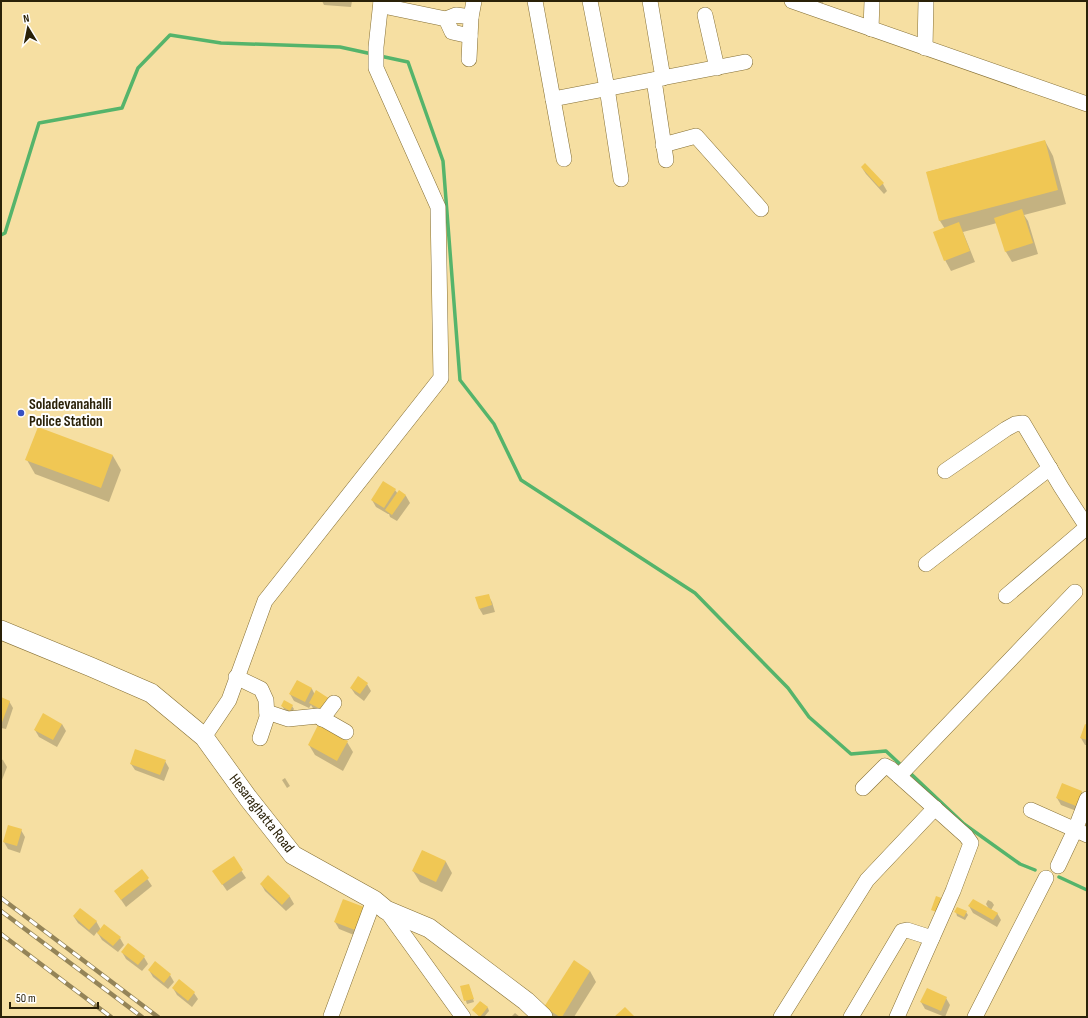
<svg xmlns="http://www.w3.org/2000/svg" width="1088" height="1018" font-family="'Sofia Sans Condensed',sans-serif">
	<rect width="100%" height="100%" fill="#f6dfa2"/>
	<g fill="#0003">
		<polygon points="322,1 352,1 351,7 324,5"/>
		<polygon points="817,1 823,1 823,4 819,5"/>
		<polygon points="1045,141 1053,156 1066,204 1024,215 1028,221 1038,254 1012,262 1006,252 997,223 963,232 975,262 951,271 945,260 945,229 940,221 927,172"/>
		<polygon points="862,168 883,184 887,191 884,194 866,174"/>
		<polygon points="113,456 121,470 109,502 35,474 27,460"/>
		<polygon points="395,490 398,494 399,491 406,496 410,503 397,521 390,517 389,514 388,514 376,507 372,500"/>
		<polygon points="488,595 492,602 495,612 483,615 479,608"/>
		<polygon points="297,681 312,689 326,717 314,710 311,705 309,708 294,701 290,694"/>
		<polygon points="367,684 371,691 364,701 355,694 351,688"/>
		<polygon points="1,699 9,701 13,708 6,729 1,728"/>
		<polygon points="282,706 292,706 294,709 291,714 284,709"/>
		<polygon points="62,724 66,731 57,747 39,737 35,730"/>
		<polygon points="1087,726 1087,745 1085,745 1081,738"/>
		<polygon points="347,742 353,752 343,771 315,755 309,745"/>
		<polygon points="1,759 3,760 7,767 2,780"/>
		<polygon points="165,761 169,768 164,781 135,770 131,764"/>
		<polygon points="285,778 290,786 287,788 282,780"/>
		<polygon points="1081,791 1085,798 1079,812 1061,805 1057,798"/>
		<polygon points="21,830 25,837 20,853 8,849 4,842"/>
		<polygon points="423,851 446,862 452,873 442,892 420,882 413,871"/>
		<polygon points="233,858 246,878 227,891 218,878"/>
		<polygon points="142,871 152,886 126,907 115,891"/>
		<polygon points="268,877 290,897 294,904 286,911 265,891 261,884"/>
		<polygon points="344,900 359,937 339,929 335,922"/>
		<polygon points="988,900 992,902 994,905 991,910 997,913 1001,920 997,927 973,913 969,906 989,909 986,904"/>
		<polygon points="956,912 966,912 968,915 965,920 957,916"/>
		<polygon points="74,917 96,921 101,930 120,938 124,945 118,952 102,940 97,932 94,936 78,923"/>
		<polygon points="122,952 144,957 148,964 142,971 126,959"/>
		<polygon points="149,970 170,975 174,982 168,989 153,977"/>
		<polygon points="590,971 596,982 574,1017 551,1017 545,1007"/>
		<polygon points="461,987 470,988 474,1002 467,1004"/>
		<polygon points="173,988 194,993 198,999 192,1007 177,995"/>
		<polygon points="946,998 950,1005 945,1017 925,1009 921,1002"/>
		<polygon points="481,1002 488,1008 489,1011 484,1017 480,1017 473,1010"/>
		<polygon points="515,1013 520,1017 511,1017"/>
	</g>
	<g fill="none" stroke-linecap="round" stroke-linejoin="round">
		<g stroke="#55b46b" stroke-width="3.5">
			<polyline points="380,56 408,62 443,161 460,380 494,424 521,480 695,593 788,688 809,717 851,754 886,751 903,767"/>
			<polyline points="1,235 5,233 39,123 122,108 138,68 170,35 221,43 340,47 372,54"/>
			<polyline points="909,772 964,824 1020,864 1035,870"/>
			<polyline points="1059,877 1087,890"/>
		</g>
	</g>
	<g fill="#f0c754">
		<polygon points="1045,140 1058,190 939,221 926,172"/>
		<polygon points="865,163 884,183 879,187 861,167"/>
		<polygon points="1022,209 1033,243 1005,252 994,218"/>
		<polygon points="959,222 970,251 944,261 933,232"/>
		<polygon points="38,427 113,455 101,488 25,460"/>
		<polygon points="383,481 396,489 384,508 371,500"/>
		<polygon points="399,490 406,495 392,515 385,510"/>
		<polygon points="489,594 492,605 479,609 475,597"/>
		<polygon points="358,676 368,683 360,694 350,688"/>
		<polygon points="297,680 312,688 305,702 289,694"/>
		<polygon points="316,690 330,699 322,710 309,703"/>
		<polygon points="1,697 10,701 1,725"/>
		<polygon points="284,700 293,705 290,711 281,706"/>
		<polygon points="43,713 62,724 53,740 34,730"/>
		<polygon points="1085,724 1087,725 1087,740 1080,738"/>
		<polygon points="318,725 348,741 337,761 308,745"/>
		<polygon points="135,749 166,760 160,775 130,764"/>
		<polygon points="1062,783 1082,791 1076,806 1056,798"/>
		<polygon points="8,825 22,829 17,846 3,842"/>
		<polygon points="422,850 446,861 436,882 412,871"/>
		<polygon points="234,856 243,870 222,885 212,871"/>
		<polygon points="142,869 149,878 121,900 114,891"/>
		<polygon points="268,875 290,896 282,905 260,884"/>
		<polygon points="936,896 944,899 939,913 931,910"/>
		<polygon points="343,899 364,907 355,930 334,922"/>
		<polygon points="973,899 998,913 993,920 968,906"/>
		<polygon points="957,907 967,911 964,917 954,912"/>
		<polygon points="80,908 97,921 89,930 73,916"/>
		<polygon points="104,924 121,937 113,946 97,933"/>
		<polygon points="128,943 145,956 138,965 121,952"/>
		<polygon points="574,960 590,971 562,1017 560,1017 544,1007"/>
		<polygon points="155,961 171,974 164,983 148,970"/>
		<polygon points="179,979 195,992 188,1001 172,988"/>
		<polygon points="469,984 474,999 464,1001 460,986"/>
		<polygon points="927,988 947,997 941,1011 920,1002"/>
		<polygon points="480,1001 488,1007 480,1017 472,1010"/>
		<polygon points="625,1007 635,1017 614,1017"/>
	</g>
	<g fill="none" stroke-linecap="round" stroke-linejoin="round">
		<defs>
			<g id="minor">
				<polyline points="535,1 564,159"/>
				<polyline points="590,1 607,88 621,179"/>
				<polyline points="650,1 663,78"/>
				<polyline points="792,1 1087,104"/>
				<polyline points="381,3 388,7 446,19 452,32 470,36"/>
				<polyline points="705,15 717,68"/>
				<polyline points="471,17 474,1"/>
				<polyline points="446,19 456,15 471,17 469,59"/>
				<polyline points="871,29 872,1"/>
				<polyline points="925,48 926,1"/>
				<polyline points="654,80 666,160"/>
				<polyline points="553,99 745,62"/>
				<polyline points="663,145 696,136 761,209"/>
				<polyline points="945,471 1006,429 1015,424 1023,423 1061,487 1087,527 1006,596"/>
				<polyline points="926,564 1050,468"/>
				<polyline points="236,677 261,689 266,700 267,717 260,738"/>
				<polyline points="267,712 288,719 318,716 346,732"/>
				<polyline points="322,719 334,703"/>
				<polyline points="204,737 229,700 265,601 441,378 438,207 376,68 376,47 381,1"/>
				<polyline points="899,776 1075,592"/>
				<polyline points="863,788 885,766 891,769 966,836 971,843 953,891 897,1017"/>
				<polyline points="1031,810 1087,835"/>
				<polyline points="1058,866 1075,830 1087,799"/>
				<polyline points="386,910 463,1017"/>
				<polyline points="331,1016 374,900"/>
				<polyline points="781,1017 867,880 935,808"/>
				<polyline points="851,1017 902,931 907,930 932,938"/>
				<polyline points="975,1017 1046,878"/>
			</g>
			<polyline id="major" points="1,630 91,667 151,693 204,737 248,798 293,855 374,900 386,910 429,928 526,1001 543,1017"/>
		</defs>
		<use href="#minor" stroke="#856f34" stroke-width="16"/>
		<use href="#major" stroke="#856f34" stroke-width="20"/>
		<use href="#minor" stroke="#fff" stroke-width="15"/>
		<use href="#major" stroke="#fff" stroke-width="19"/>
		<defs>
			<g id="rail">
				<polyline points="1,898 158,1017"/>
				<polyline points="1,911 142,1017"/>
				<polyline points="1,934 111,1017"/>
			</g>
		</defs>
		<use href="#rail" stroke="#948458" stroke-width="4.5"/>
		<use href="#rail" stroke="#fff" stroke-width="3" stroke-dasharray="9" stroke-linecap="butt"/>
	</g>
	<circle fill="#3750c2" stroke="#fff" stroke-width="1.5" cx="21" cy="413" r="4"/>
	<g text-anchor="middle" stroke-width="4" stroke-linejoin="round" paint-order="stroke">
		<g font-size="15" font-weight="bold" fill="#2a2108" stroke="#fff" text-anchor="start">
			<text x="29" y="409">Soladevanahalli<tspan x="29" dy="17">Police Station</tspan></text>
		</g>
		<g font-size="15" fill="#2a2108" stroke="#fff">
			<text transform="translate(262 813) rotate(52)" y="5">Hesaraghatta Road</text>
		</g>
	</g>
	<rect width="1088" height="1018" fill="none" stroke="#2a2108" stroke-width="4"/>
	<g transform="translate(28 28) rotate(350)" stroke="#ffffff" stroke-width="3" paint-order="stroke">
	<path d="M0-3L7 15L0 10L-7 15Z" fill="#2a2108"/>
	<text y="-6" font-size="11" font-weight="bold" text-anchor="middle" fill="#2a2108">N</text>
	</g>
	<path d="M10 1002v6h88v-6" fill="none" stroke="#2a2108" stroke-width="2"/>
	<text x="16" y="1002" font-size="12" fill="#2a2108" stroke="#ffffff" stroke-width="3" paint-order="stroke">50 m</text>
</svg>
